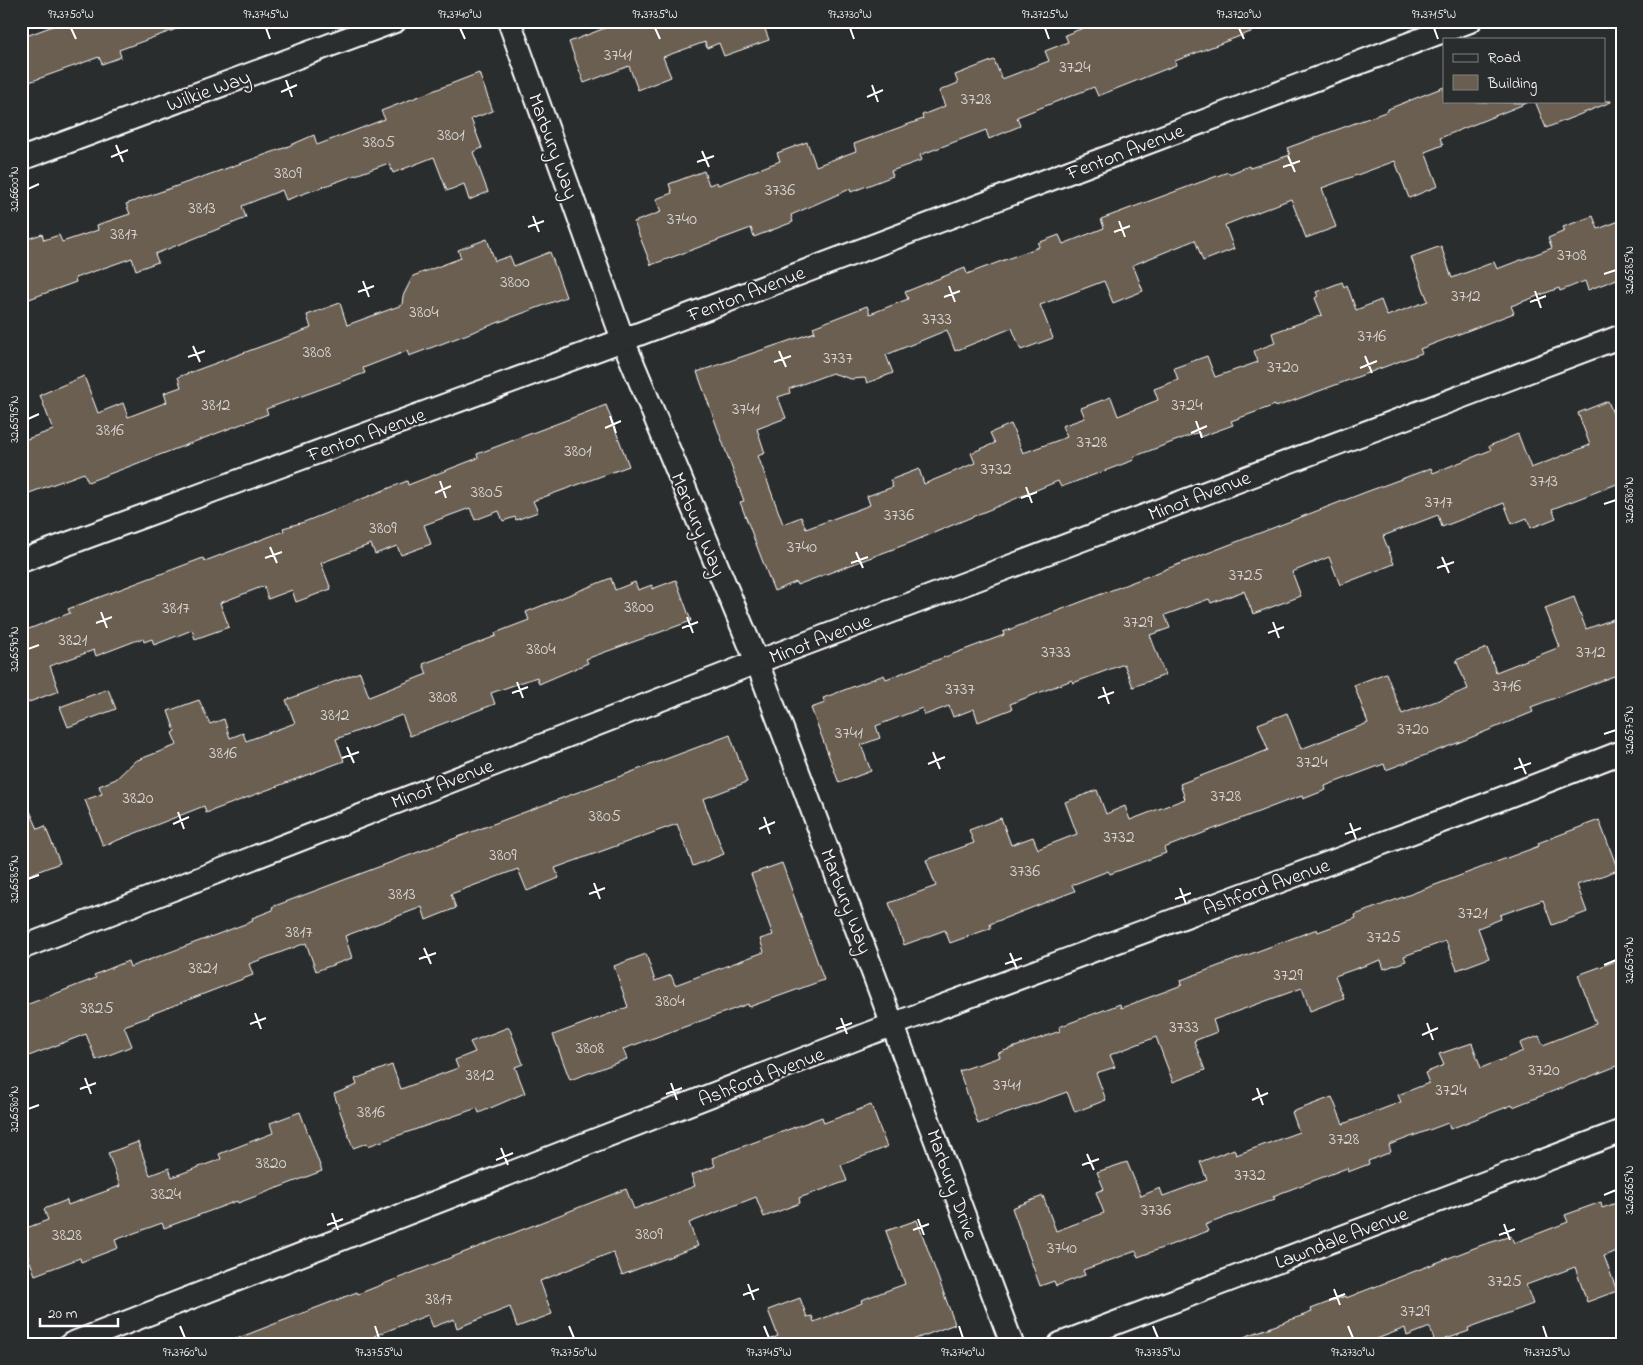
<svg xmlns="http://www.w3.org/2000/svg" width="1643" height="1365" font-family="'Indie Flower',sans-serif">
	<rect width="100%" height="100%" fill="#2a2d2e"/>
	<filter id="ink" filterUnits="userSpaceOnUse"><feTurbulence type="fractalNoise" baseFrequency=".02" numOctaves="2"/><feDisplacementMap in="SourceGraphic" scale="10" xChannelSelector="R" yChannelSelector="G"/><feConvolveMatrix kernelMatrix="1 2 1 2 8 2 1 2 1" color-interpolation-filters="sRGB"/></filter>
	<g filter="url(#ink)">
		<g fill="#6a5e51" stroke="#fff">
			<polygon points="66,21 190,21 190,24 119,50 121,57 102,64 99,57 21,85 21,38"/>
			<polygon points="623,21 762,21 769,40 724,56 719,43 707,48 705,42 663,57 671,77 638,90 629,66 584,83 569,42"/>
			<polygon points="1101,21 1274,23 1175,61 1176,65 1098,96 1094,87 1017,117 1020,126 989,139 986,130 920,155 922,160 891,171 893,176 851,192 850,189 791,215 793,222 754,237 751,228 651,265 634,222 661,212 656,199 672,193 669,184 704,171 709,185 717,182 718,185 780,161 777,153 807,142 816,166 856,151 854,144 923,119 922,115 945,106 939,91 958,83 955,75 994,60 1002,79 1049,61 1045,51 1068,42 1065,35"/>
			<polygon points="479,73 493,111 471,119 482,148 473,152 488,192 469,200 464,184 447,191 434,157 393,173 389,163 286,200 282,190 242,206 246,218 155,254 158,262 136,270 132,258 75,278 76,282 21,302 21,241 42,234 44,240 59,235 62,242 98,230 97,225 130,214 126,204 284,148 314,135 317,145 385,119 381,111"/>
			<polygon points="1444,87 1444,101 1527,103 1440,138 1443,145 1425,152 1438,186 1409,198 1395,161 1322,188 1336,227 1306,238 1291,199 1225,225 1234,249 1203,261 1195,240 1133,265 1143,291 1113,303 1104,281 1040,305 1053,338 1021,350 1012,328 955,351 947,330 886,355 893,373 867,383 865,378 851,379 832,373 789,389 790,393 778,397 786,418 757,429 765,453 758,456 783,524 801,517 806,529 870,505 867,496 893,487 890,480 919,469 924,484 975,463 971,453 995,443 990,433 1011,424 1023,453 1067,437 1062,426 1085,418 1081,408 1111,397 1118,416 1158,400 1154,389 1178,380 1174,368 1207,356 1215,377 1258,362 1254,351 1275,343 1272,333 1322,315 1315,298 1318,296 1316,292 1342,282 1344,287 1347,285 1356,310 1381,300 1387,316 1428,301 1411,257 1441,246 1452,278 1494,262 1497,269 1552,248 1548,238 1565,231 1563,227 1593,216 1598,229 1622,220 1622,277 1588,290 1585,281 1560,291 1559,288 1511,306 1514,313 1420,349 1422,353 1276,407 1275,405 1231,421 1233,425 1200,437 1199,432 1133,457 1134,460 1061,487 1058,481 912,542 797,585 796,582 774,591 740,502 744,501 697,372 815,332 813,327 867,306 870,314 908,299 905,292 965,268 967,274 1039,247 1038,243 1059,235 1063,244 1104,228 1101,219 1228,172 1229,174 1249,166 1250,168 1290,155 1287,148 1388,111 1388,109"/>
			<polygon points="1535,101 1611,101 1611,102 1546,128"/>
			<polygon points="487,239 495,261 510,256 514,266 550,252 566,297 409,356 407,351 363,368 365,373 266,409 268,414 88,482 84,473 21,496 21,441 53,430 40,395 84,376 98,413 123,403 128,417 167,402 164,393 181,387 178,377 311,328 307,315 340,303 347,325 402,305 403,296 413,276 461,258 458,250"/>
			<polygon points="1608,401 1622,437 1622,482 1552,509 1556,518 1531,528 1527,518 1512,524 1504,503 1442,527 1438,515 1383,536 1394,564 1340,585 1329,557 1292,572 1301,596 1253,614 1244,591 1211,603 1209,599 1165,615 1170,628 1150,635 1165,675 1133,687 1124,664 1073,683 1072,680 1010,704 1012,709 978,722 974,709 953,717 949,706 925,715 922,708 876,726 880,738 861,745 871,771 839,783 811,708 825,703 823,698 884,675 886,679 1004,635 1003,632 1366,492 1431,468 1433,473 1491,450 1489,446 1518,434 1531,468 1590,445 1578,413"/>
			<polygon points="606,405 629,466 533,501 538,512 516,520 515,517 503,521 499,511 475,520 470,508 424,525 431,544 401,555 397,546 375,554 371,544 321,563 331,589 296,602 292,590 268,599 264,586 220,603 229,627 195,639 192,630 154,645 152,639 144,642 143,638 96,656 94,650 50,666 59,691 21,705 21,632 70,613 68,609 203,558 205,561 284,531 283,528 304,522 407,481 408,485 478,458 477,454"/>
			<polygon points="611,578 615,590 635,582 638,590 652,585 652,589 676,580 691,621 586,659 588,663 539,684 537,677 491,693 495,704 410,736 402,715 336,739 344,761 206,813 204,806 103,846 85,800 102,794 99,786 116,779 135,761 177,745 172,733 175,731 168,711 199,700 210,724 224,719 230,738 243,733 246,741 295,723 286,700 360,672 369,697 427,674 423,664 496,636 495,633 529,620 526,612"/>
			<polygon points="1574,597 1586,629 1622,616 1622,673 1531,707 1533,712 1460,742 1386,770 1384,764 1325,786 1326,790 1303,799 1302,796 1287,801 1164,848 1166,853 1110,874 1108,871 1072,885 1075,891 990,924 991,928 950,943 945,930 904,945 889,903 936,886 926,860 974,843 969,830 1001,818 1011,845 1033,837 1038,849 1077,834 1065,802 1097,790 1106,814 1125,806 1130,820 1185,799 1180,784 1268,750 1258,724 1287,713 1301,749 1368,723 1354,685 1386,673 1402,714 1468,689 1456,660 1487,648 1496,672 1560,647 1545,608"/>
			<polygon points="108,689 116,709 68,727 60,707"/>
			<polygon points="730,735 747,782 703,799 724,854 693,866 677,824 555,868 559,878 527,891 518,869 451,894 456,908 426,920 422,907 345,936 352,958 316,971 306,943 249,964 253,975 149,1015 149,1017 124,1026 132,1046 96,1060 86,1034 21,1059 21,1007 96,978 94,975 128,961 130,967 253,921 252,918 273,910 272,907"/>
			<polygon points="21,791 38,829 45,826 60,863 21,878"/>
			<polygon points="1599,820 1618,870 1577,885 1587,912 1552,925 1543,900 1500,915 1501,919 1478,928 1489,958 1457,970 1446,941 1404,956 1406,961 1384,969 1381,960 1335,976 1344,998 1310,1011 1302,988 1213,1020 1217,1032 1194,1041 1205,1070 1173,1082 1156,1037 1110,1055 1115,1067 1096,1073 1106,1100 1075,1112 1067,1092 978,1124 959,1071 1000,1057 998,1053 1060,1031 1059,1027 1120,1004 1121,1008 1182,985 1181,980 1317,929 1318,932 1356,918 1355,915 1539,846 1538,843"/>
			<polygon points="782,863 824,980 749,1007 748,1004 623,1049 627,1059 570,1080 553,1035 628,1007 614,966 646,954 655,981 671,975 675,985 764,952 760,939 773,935 751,874"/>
			<polygon points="1616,961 1622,976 1622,1064 1513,1107 1512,1105 1450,1129 1448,1123 1389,1145 1391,1152 1368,1161 1369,1164 1348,1172 1347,1168 1273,1196 1275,1199 1205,1225 1208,1231 1138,1257 1136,1251 1083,1270 1085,1275 1056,1286 1054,1281 1040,1286 1012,1208 1043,1196 1056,1231 1104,1213 1096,1192 1104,1189 1097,1172 1127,1162 1141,1196 1160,1188 1163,1196 1207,1180 1200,1162 1234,1149 1236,1155 1299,1132 1292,1112 1332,1097 1343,1124 1401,1102 1398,1095 1429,1083 1425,1073 1444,1065 1439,1054 1472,1043 1481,1068 1523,1051 1520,1043 1539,1036 1543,1045 1596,1024 1578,975"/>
			<polygon points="509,1027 523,1064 515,1067 525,1093 479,1113 477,1108 368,1146 367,1143 353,1148 334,1094 357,1085 355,1079 392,1065 401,1089 458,1068 455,1060 475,1052 470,1042"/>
			<polygon points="871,1105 887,1147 841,1165 847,1181 799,1198 800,1203 764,1217 756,1197 689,1223 698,1246 622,1275 613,1252 540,1281 552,1314 517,1327 510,1307 457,1328 454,1319 433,1327 428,1315 374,1336 375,1340 364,1344 228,1344 228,1342 357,1292 358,1294 626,1189 634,1209 695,1186 691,1175 715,1166 712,1158 822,1117 824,1123"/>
			<polygon points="300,1112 322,1171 238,1203 237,1201 164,1228 162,1223 115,1240 118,1248 81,1262 80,1258 35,1275 21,1238 21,1230 48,1220 44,1209 67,1200 68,1205 120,1186 108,1153 138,1142 150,1175 169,1168 172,1177 221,1159 219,1154 273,1133 270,1123"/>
			<polygon points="1622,1201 1622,1249 1604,1256 1617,1291 1587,1302 1575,1267 1526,1285 1533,1304 1468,1328 1469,1331 1435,1343 1430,1327 1407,1336 1405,1328 1364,1344 1233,1344 1233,1341 1312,1312 1311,1309 1345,1296 1346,1298 1482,1245 1511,1236 1514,1243 1568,1222 1565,1215 1601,1202 1602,1208"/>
			<polygon points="917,1220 955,1324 902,1344 761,1344 778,1336 768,1310 800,1298 807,1317 812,1316 814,1322 862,1303 861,1300 905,1284 886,1231"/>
		</g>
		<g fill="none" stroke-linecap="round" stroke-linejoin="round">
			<defs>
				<g id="minor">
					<polyline points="509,21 623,340 757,662 1012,1344"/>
					<polyline points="21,159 395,21"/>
					<polyline points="21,561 623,340 1470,21"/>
					<polyline points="21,948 757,662 1622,336"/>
					<polyline points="71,1344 894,1024 1472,810 1622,752"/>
					<polyline points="1060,1344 1622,1131"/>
				</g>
			</defs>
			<use href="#minor" stroke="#fff" stroke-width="26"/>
			<use href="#minor" stroke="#2a2d2e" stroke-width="22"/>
		</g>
	</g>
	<path fill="none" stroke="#fff" stroke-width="2" d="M71,28l5,11M266,28l4,11M460,28l5,11M655,28l5,11M850,28l4,11M1045,28l4,11M1239,28l5,11M1434,28l4,11M286,80l6,17M872,85l6,17M281,92l16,-7M867,97l16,-7M116,145l7,17M702,151l7,16M1288,156l7,16M111,157l17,-7M697,162l17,-6M1283,167l17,-6M28,189l11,-5M533,216l6,16M1119,221l6,16M528,227l16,-6M1114,232l16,-6M1604,274l12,-4M363,281l6,16M949,286l6,16M1535,291l6,17M358,292l16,-6M944,297l16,-6M1530,302l16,-6M193,346l7,16M779,351l7,16M1365,356l7,17M188,357l17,-6M774,362l17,-6M1360,368l17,-7M610,416l6,17M28,419l11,-5M1196,421l6,17M605,428l16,-7M1191,433l16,-7M440,481l6,17M1026,487l6,16M435,493l16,-7M1021,498l16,-6M1604,504l12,-4M270,547l7,16M856,552l7,16M1442,557l7,16M265,558l17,-6M851,563l17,-6M1437,568l17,-6M101,612l6,16M687,617l6,16M1273,622l6,16M96,623l16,-6M682,628l16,-6M1268,633l16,-6M28,649l11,-4M517,682l6,16M1103,687l6,17M512,693l16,-6M1098,698l16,-6M1604,734l12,-4M347,747l7,16M933,752l7,17M342,758l17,-6M1519,758l7,16M928,764l17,-7M1514,769l17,-6M178,812l6,17M764,817l6,17M1350,823l6,16M173,824l16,-7M759,829l16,-7M1345,834l16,-6M28,879l11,-4M594,883l6,16M1180,888l6,16M589,894l16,-6M1175,899l16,-6M424,948l7,16M1010,953l7,16M419,959l17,-6M1005,964l17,-6M1604,965l12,-5M255,1013l6,16M841,1018l6,16M1427,1023l6,17M250,1024l16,-6M836,1029l16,-6M1422,1035l16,-7M85,1078l6,16M671,1083l6,17M1257,1088l6,17M80,1089l16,-6M666,1094l16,-6M1252,1100l16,-7M28,1109l11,-4M501,1148l7,17M1087,1154l7,16M496,1160l17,-7M1082,1165l17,-6M1604,1195l12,-5M332,1213l6,17M918,1219l6,16M1504,1224l6,16M327,1225l16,-6M913,1230l16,-6M1499,1235l16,-6M748,1284l6,16M1334,1289l6,16M743,1295l16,-6M1329,1300l16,-6M180,1326l5,12M375,1326l4,12M569,1326l5,12M764,1326l5,12M959,1326l4,12M1153,1326l5,12M1348,1326l5,12M1543,1326l4,12"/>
	<g text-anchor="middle" stroke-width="4.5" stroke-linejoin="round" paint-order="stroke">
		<g font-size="18" fill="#dad7d4">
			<text x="618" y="60">3741</text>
			<text x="1075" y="72">3724</text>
			<text x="976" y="104">3728</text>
			<text x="451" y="140">3801</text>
			<text x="379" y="147">3805</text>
			<text x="288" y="178">3809</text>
			<text x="780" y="195">3736</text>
			<text x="202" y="213">3813</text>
			<text x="682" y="224">3740</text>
			<text x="124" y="239">3817</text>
			<text x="1572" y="260">3708</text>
			<text x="515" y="287">3800</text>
			<text x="1466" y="301">3712</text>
			<text x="424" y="317">3804</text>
			<text x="937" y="324">3733</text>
			<text x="1372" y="341">3716</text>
			<text x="317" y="357">3808</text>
			<text x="838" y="363">3737</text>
			<text x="1283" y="372">3720</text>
			<text x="216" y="410">3812</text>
			<text x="1187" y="410">3724</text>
			<text x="746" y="414">3741</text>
			<text x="110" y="435">3816</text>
			<text x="1092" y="447">3728</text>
			<text x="578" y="456">3801</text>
			<text x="996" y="474">3732</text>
			<text x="1544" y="486">3713</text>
			<text x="487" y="497">3805</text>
			<text x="1439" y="507">3717</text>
			<text x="899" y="520">3736</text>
			<text x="383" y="533">3809</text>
			<text x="802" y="552">3740</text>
			<text x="1246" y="580">3725</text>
			<text x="639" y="612">3800</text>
			<text x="176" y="613">3817</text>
			<text x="1138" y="627">3729</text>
			<text x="73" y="645">3821</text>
			<text x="541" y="654">3804</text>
			<text x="1056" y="657">3733</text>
			<text x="1591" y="657">3712</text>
			<text x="1507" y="691">3716</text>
			<text x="960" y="694">3737</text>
			<text x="443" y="702">3808</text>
			<text x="335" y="720">3812</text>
			<text x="1413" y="734">3720</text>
			<text x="849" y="738">3741</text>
			<text x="223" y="758">3816</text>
			<text x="1312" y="767">3724</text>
			<text x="1226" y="801">3728</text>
			<text x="138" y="803">3820</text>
			<text x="605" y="821">3805</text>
			<text x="1119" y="842">3732</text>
			<text x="503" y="860">3809</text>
			<text x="1025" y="876">3736</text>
			<text x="402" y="899">3813</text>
			<text x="1473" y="918">3721</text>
			<text x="299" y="937">3817</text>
			<text x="1384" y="942">3725</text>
			<text x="203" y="973">3821</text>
			<text x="1288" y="980">3729</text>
			<text x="670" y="1006">3804</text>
			<text x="97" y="1013">3825</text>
			<text x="1184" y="1032">3733</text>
			<text x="590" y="1053">3808</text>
			<text x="1544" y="1075">3720</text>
			<text x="480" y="1080">3812</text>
			<text x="1007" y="1090">3741</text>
			<text x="1451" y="1095">3724</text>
			<text x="371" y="1117">3816</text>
			<text x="1344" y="1144">3728</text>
			<text x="271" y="1168">3820</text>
			<text x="1250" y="1180">3732</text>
			<text x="166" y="1199">3824</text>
			<text x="1156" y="1215">3736</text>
			<text x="649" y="1239">3809</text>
			<text x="67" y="1240">3828</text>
			<text x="1062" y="1253">3740</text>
			<text x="1505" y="1286">3725</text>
			<text x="439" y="1304">3817</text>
			<text x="1415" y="1316">3729</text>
		</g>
		<g font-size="20" fill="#fff" stroke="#2a2d2e">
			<text transform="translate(208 90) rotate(-20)" y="7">Wilkie Way</text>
			<text transform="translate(554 146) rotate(70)" y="7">Marbury Way</text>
			<text transform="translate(1125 151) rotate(-21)" y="7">Fenton Avenue</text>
			<text transform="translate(746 293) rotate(-21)" y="7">Fenton Avenue</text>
			<text transform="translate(366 434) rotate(-20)" y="7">Fenton Avenue</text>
			<text transform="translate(1199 495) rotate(-21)" y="7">Minot Avenue</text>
			<text transform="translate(699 524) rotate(67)" y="7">Marbury Way</text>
			<text transform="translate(820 638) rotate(-21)" y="7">Minot Avenue</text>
			<text transform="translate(442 783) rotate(-21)" y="7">Minot Avenue</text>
			<text transform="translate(1266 886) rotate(-20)" y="7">Ashford Avenue</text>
			<text transform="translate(847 901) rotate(69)" y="7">Marbury Way</text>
			<text transform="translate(761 1076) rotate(-21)" y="7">Ashford Avenue</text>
			<text transform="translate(953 1184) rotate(70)" y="7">Marbury Drive</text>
			<text transform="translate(1341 1237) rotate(-21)" y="7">Lawndale Avenue</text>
		</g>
	</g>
	<rect width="1643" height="1365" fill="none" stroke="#2a2d2e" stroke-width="55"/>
	<rect x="1443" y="38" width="162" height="65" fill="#2a2d2e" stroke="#7f8182"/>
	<rect x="1453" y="54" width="25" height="8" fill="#2a2d2e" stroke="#7f8182"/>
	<text x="1488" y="62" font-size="15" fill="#ffffff">Road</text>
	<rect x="1453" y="75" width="25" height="15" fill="#6a5e51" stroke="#7f8182"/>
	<text x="1488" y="88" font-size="15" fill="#ffffff">Building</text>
	<path d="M40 1318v8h78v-8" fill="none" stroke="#ffffff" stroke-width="2.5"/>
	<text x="48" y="1318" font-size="15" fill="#ffffff" stroke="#2a2d2e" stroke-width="4" paint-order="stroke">20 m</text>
	<rect x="28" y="28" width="1588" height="1310" fill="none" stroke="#fff" stroke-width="2"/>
	<g font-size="12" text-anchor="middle" fill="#fff">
		<text x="71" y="18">97.3750°W</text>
		<text x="266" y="18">97.3745°W</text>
		<text x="460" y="18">97.3740°W</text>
		<text x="655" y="18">97.3735°W</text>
		<text x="850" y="18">97.3730°W</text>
		<text x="1045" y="18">97.3725°W</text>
		<text x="1239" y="18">97.3720°W</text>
		<text x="1434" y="18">97.3715°W</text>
		<text transform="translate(14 189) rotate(-90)" y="4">32.6600°N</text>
		<text transform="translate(1629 270) rotate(-90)" y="4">32.6585°N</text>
		<text transform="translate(14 419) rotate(-90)" y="4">32.6595°N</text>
		<text transform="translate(1629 500) rotate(-90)" y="4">32.6580°N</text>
		<text transform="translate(14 649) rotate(-90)" y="4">32.6590°N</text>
		<text transform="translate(1629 730) rotate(-90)" y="4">32.6575°N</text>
		<text transform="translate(14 879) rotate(-90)" y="4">32.6585°N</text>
		<text transform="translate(1629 960) rotate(-90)" y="4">32.6570°N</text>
		<text transform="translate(14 1109) rotate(-90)" y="4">32.6580°N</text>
		<text transform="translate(1629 1190) rotate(-90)" y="4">32.6565°N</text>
		<text x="185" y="1356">97.3760°W</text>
		<text x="379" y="1356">97.3755°W</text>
		<text x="574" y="1356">97.3750°W</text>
		<text x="769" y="1356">97.3745°W</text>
		<text x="963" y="1356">97.3740°W</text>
		<text x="1158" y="1356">97.3735°W</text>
		<text x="1353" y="1356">97.3730°W</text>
		<text x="1547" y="1356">97.3725°W</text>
	</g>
</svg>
